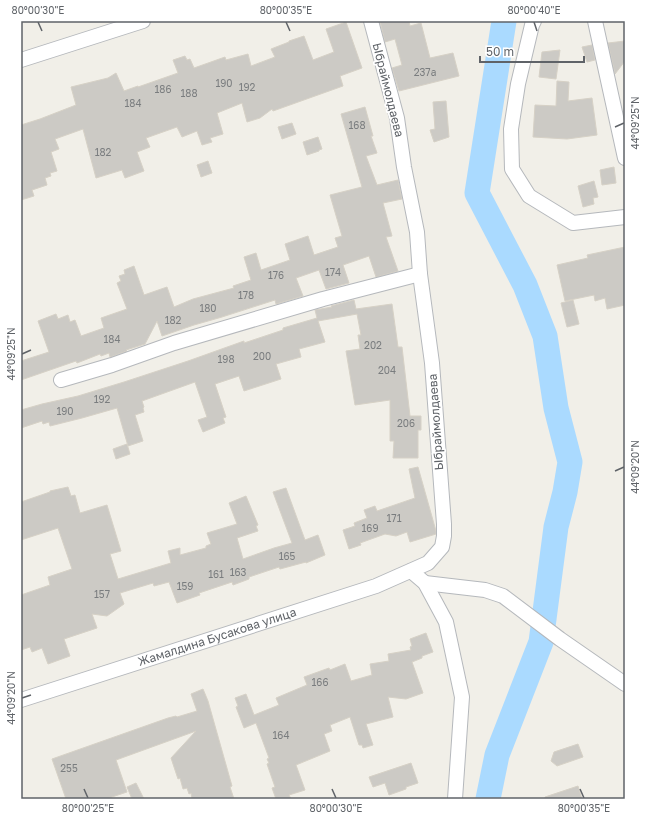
<svg xmlns="http://www.w3.org/2000/svg" width="646" height="820" font-family="'Golos Text',sans-serif">
	<rect width="100%" height="100%" fill="#f1efe8"/>
	<g fill="none" stroke-linecap="round" stroke-linejoin="round">
		<polyline stroke="#aadaff" stroke-width="25" points="488,799 497,755 541,642 556,527 565,492 570,462 556,408 545,336 525,285 477,193 504,21"/>
	</g>
	<g fill="#cccac5" stroke="#d6d1c6">
		<polygon points="380,21 409,21 410,26 421,23 430,58 453,53 459,76 399,91 392,68 402,65 395,39 385,42"/>
		<polygon points="346,22 362,68 340,76 343,86 273,111 272,109 260,118 247,122 242,103 217,113 223,134 210,138 212,142 202,145 197,131 182,137 177,127 146,138 150,147 137,152 144,171 125,178 122,170 96,178 83,129 55,139 59,149 51,152 57,171 50,173 51,176 45,178 47,185 32,190 34,196 21,200 21,125 40,119 76,105 71,87 108,78 116,73 124,91 138,86 138,87 178,73 173,60 185,56 187,60 190,59 194,68 225,57 226,60 248,54 251,66 275,57 271,49 289,42 289,41 304,36 313,60 334,52 326,29"/>
		<polygon points="625,41 625,61 615,74 608,43"/>
		<polygon points="592,45 595,60 587,62 582,47"/>
		<polygon points="560,50 556,79 539,77 542,52"/>
		<polygon points="557,81 569,82 568,101 592,98 597,135 567,139 533,137 535,105 556,106"/>
		<polygon points="446,101 449,137 434,142 430,130 435,129 433,102"/>
		<polygon points="365,107 373,136 371,136 377,153 366,156 377,185 398,180 402,199 383,203 392,236 386,237 398,271 376,277 369,256 343,265 349,283 326,289 319,270 296,278 303,296 276,304 275,300 222,317 194,325 162,336 157,321 145,344 126,350 127,351 110,357 109,353 101,356 100,354 77,363 76,361 21,380 21,361 49,352 38,321 56,314 58,319 68,315 70,322 75,320 81,336 104,328 101,318 127,309 117,283 121,281 119,276 125,274 124,270 134,266 144,295 167,287 174,307 193,299 234,288 233,286 251,280 244,257 256,253 261,270 290,260 285,244 308,236 314,255 338,247 335,238 342,236 330,195 362,187 341,114"/>
		<polygon points="292,123 296,134 282,139 278,127"/>
		<polygon points="318,137 322,149 319,150 319,151 307,155 303,142"/>
		<polygon points="208,161 212,173 201,177 197,165"/>
		<polygon points="614,167 616,183 602,185 600,170"/>
		<polygon points="594,181 598,197 593,198 594,204 583,207 578,186"/>
		<polygon points="625,247 625,305 607,309 605,298 595,301 594,295 565,301 557,265 588,258 587,255"/>
		<polygon points="354,300 356,309 392,304 398,347 402,347 410,416 421,416 421,430 418,430 418,458 393,458 394,441 390,441 390,400 355,405 346,351 360,349 358,335 361,335 357,314 318,321 325,342 299,349 301,357 276,364 281,379 244,391 239,376 215,384 226,417 223,418 225,423 203,432 198,420 207,417 195,382 142,401 144,407 143,408 144,412 135,415 143,441 128,446 117,408 82,418 50,426 49,422 43,424 42,421 21,428 21,410 42,404 78,396 124,382 188,361 244,341 244,343 283,330 283,328 317,318 315,310 332,307 331,306"/>
		<polygon points="573,300 579,324 567,327 561,303"/>
		<polygon points="127,444 130,454 116,459 113,449"/>
		<polygon points="418,467 436,531 436,534 410,542 407,532 396,536 385,534 360,543 361,545 349,549 343,530 355,526 354,523 367,518 364,510 375,506 377,511 415,498 409,469"/>
		<polygon points="68,487 71,496 75,495 80,513 107,505 121,551 110,554 118,579 171,563 168,551 180,548 180,555 206,548 206,546 211,544 207,533 237,524 229,503 246,496 258,525 256,526 258,531 237,538 243,559 274,548 292,543 273,492 286,488 305,540 318,535 325,555 306,563 306,562 280,569 279,567 249,577 249,579 233,585 232,582 199,593 200,595 177,603 169,582 154,586 153,583 120,593 124,604 107,616 92,614 97,628 64,639 70,656 48,664 42,648 32,652 30,647 21,650 21,595 50,585 48,577 72,569 58,528 21,540 21,502 50,492 50,491"/>
		<polygon points="426,633 433,652 422,656 422,658 412,662 423,693 406,699 388,697 393,717 366,724 373,745 363,748 362,745 359,745 350,717 330,725 332,731 324,734 330,751 296,765 305,790 289,795 291,799 276,799 272,788 275,787 267,764 269,763 267,759 269,758 256,723 244,728 236,707 238,706 235,698 246,694 254,715 279,705 276,698 307,685 304,677 329,668 330,670 345,664 351,681 372,675 370,664 389,661 388,654 411,650 410,647 412,646 410,639"/>
		<polygon points="203,689 208,701 232,786 230,787 234,799 192,799 191,793 189,794 187,788 183,789 180,778 178,779 171,758 196,731 116,760 127,792 106,799 66,799 52,759 168,718 176,716 177,717 197,711 191,694"/>
		<polygon points="578,744 583,757 557,766 551,761 554,752"/>
		<polygon points="411,763 418,783 406,787 406,789 389,795 385,783 373,787 369,777"/>
		<polygon points="136,783 144,799 132,799 127,787"/>
		<polygon points="578,786 582,799 545,799 545,797"/>
	</g>
	<g fill="none" stroke-linecap="round" stroke-linejoin="round">
		<defs>
			<g id="street">
				<polyline points="534,21 532,25 518,84 511,129 512,169 529,196 573,223 625,217"/>
				<polyline points="595,21 625,158"/>
				<polyline points="21,60 143,21"/>
				<polyline points="61,380 112,365 174,343 323,299 420,274"/>
				<polyline points="411,571 425,583 446,622 462,697 455,799"/>
				<polyline points="425,583 485,590 503,596 560,639 625,684"/>
				<path id="s1" d="M21,700l355,-114 52,-23 14,-16 2,-11v-12l-12,-161 -12,-89 -3,-42 -13,-65 -7,-49 -26,-97"/>
			</g>
		</defs>
		<use href="#street" stroke="#b5b8bc" stroke-width="16"/>
		<use href="#street" stroke="#fff" stroke-width="14"/>
	</g>
	<path fill="none" stroke="#5f6368" stroke-width="1.5" d="M38,22l4,9M286,22l4,9M534,22l3,9M615,127l9,-4M22,354l9,-4M615,471l9,-4M22,698l9,-3M84,789l4,9M332,789l4,9M580,789l4,9"/>
	<g text-anchor="middle" stroke-width="3.5" stroke-linejoin="round" paint-order="stroke">
		<g font-size="10" fill="#7a7d7f">
			<text x="425" y="76">237а</text>
			<text x="224" y="87">190</text>
			<text x="247" y="91">192</text>
			<text x="163" y="93">186</text>
			<text x="189" y="97">188</text>
			<text x="133" y="107">184</text>
			<text x="357" y="129">168</text>
			<text x="103" y="156">182</text>
			<text x="333" y="276">174</text>
			<text x="276" y="279">176</text>
			<text x="246" y="299">178</text>
			<text x="208" y="312">180</text>
			<text x="173" y="324">182</text>
			<text x="112" y="343">184</text>
			<text x="373" y="349">202</text>
			<text x="262" y="360">200</text>
			<text x="226" y="363">198</text>
			<text x="387" y="374">204</text>
			<text x="102" y="403">192</text>
			<text x="65" y="415">190</text>
			<text x="406" y="427">206</text>
			<text x="394" y="522">171</text>
			<text x="370" y="532">169</text>
			<text x="287" y="560">165</text>
			<text x="238" y="576">163</text>
			<text x="216" y="578">161</text>
			<text x="185" y="590">159</text>
			<text x="102" y="598">157</text>
			<text x="320" y="686">166</text>
			<text x="281" y="739">164</text>
			<text x="69" y="772">255</text>
		</g>
		<g font-size="12" fill="#5f6368" stroke="#fff">
			<text transform="translate(388 90) rotate(76)" y="4">Ыбраймолдаева</text>
			<text transform="translate(436 422) rotate(-94)" y="4">Ыбраймолдаева</text>
			<text dy="4" stroke="none"><textPath href="#s1" startOffset="206">Жамалдина Бусакова улица</textPath></text>
		</g>
	</g>
	<rect width="646" height="820" fill="none" stroke="#ffffff" stroke-width="44"/>
	<path d="M480 56v6h104v-6" fill="none" stroke="#5f6368" stroke-width="2"/>
	<text x="486" y="56" font-size="12" fill="#5f6368" stroke="#ffffff" stroke-width="3" paint-order="stroke">50 m</text>
	<rect x="22" y="22" width="602" height="776" fill="none" stroke="#5f6368" stroke-width="1.5"/>
	<g font-size="10" text-anchor="middle" fill="#5f6368">
		<text x="38" y="14">80°00'30"E</text>
		<text x="286" y="14">80°00'35"E</text>
		<text x="534" y="14">80°00'40"E</text>
		<text transform="translate(635 123) rotate(-90)" y="4">44°09'25"N</text>
		<text transform="translate(11 354) rotate(-90)" y="4">44°09'25"N</text>
		<text transform="translate(635 467) rotate(-90)" y="4">44°09'20"N</text>
		<text transform="translate(11 698) rotate(-90)" y="4">44°09'20"N</text>
		<text x="88" y="812">80°00'25"E</text>
		<text x="336" y="812">80°00'30"E</text>
		<text x="584" y="812">80°00'35"E</text>
	</g>
</svg>
